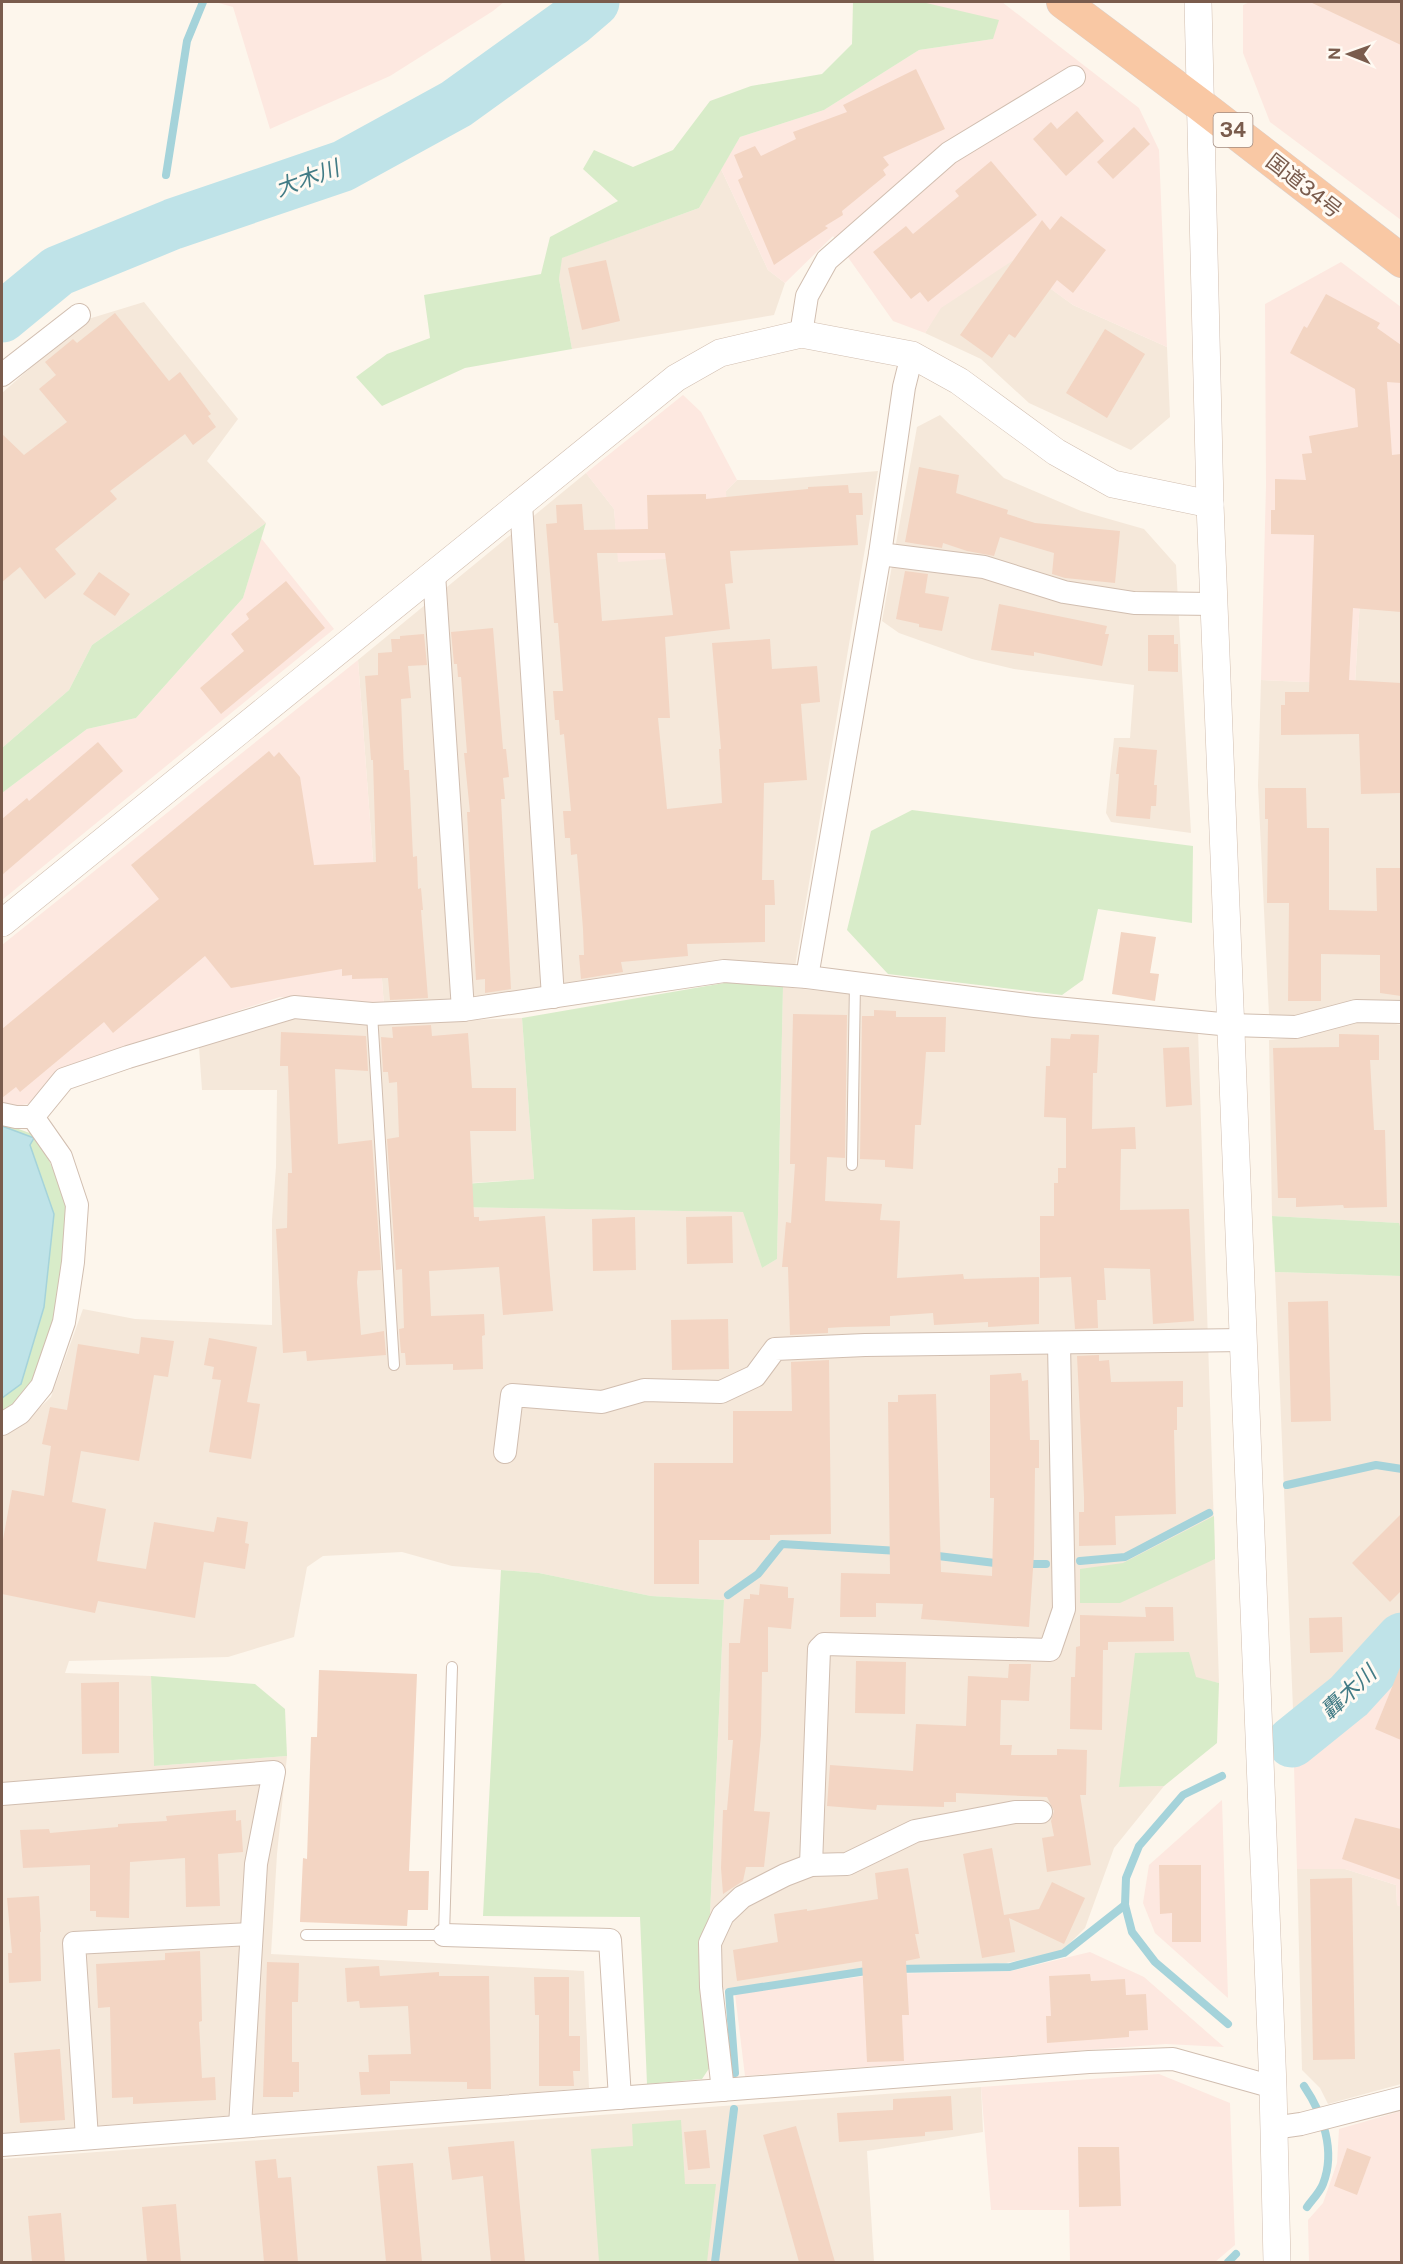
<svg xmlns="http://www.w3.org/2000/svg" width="1403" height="2264" font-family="'Public Sans','Noto Sans JP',sans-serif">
	<rect width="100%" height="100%" fill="#fdf6ec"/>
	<g fill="#f5e8da">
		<polygon points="721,169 768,270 785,283 774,315 572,349 559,279 561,258 699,208"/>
		<polygon points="1012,260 1073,305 1167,347 1170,417 1131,450 1029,403 981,359 925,333 940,308"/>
		<polygon points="144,302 238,419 207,461 266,523 92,645 69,690 2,748 2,393 85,320"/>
		<polygon points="940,415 1004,478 1081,511 1144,529 1176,565 1191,833 1111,822 1106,813 1114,738 1130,738 1134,685 1014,669 972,659 899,633 882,621 917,427"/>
		<polygon points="878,471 795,967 532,995 384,1006 358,660 586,473 614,509 619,562 726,491 737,480 772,480"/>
		<polygon points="1401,495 1401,1005 1300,1016 1269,1015 1258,785 1261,680 1355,684 1366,497"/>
		<polygon points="783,987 1198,1030 1219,1683 1196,1678 1119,1787 1164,1786 1114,1848 1085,1928 1062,1951 1006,1963 877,1966 703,1993 698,1947 710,1915 724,1600 651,1596 539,1573 452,1566 402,1552 323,1556 307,1567 294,1637 228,1657 69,1661 65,1673 151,1676 154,1766 287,1756 277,1854 271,1954 584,1971 589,2088 2,2133 2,1436 21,1426 51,1397 83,1309 135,1319 272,1325 272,1220 276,1167 277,1090 202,1090 199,1047 293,1019 380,1023 522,1018 534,1179 393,1188 394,1206 744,1212 762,1268 777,1259"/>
		<polygon points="1367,1019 1401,1025 1401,1230 1398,1223 1272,1216 1269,1040 1300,1037"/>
		<polygon points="1275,1272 1402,1276 1401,1615 1338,1677 1293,1709"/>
		<polygon points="1297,1869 1345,1869 1396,1885 1397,1905 1402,1907 1401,2084 1328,2104 1320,2088 1302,2070"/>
		<polygon points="981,2087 983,2132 867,2151 874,2262 2,2262 2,2159"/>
	</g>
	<g fill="#fde8e0">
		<polygon points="215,2 504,2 493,11 390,76 270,129 233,7"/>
		<polygon points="922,2 1002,2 1139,108 1159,150 1167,347 1073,305 1012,261 941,308 925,333 893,321 833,236 785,283 768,270 721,169 740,137 824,110 919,50 993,39"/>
		<polygon points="1250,2 1401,2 1401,220 1270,122 1243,53 1243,5"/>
		<polygon points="1341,262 1401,307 1401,495 1366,498 1355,684 1261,680 1266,486 1265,304"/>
		<polygon points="683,395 701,412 737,480 726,491 729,555 618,562 614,509 586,473"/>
		<polygon points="261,538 334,629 2,900 2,793 87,729 136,718 243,598"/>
		<polygon points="358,660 384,1006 280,997 63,1068 37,1102 12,1107 2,1104 2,945"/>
		<polygon points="1401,1671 1401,1907 1397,1905 1396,1885 1345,1869 1297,1869 1294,1767 1345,1729"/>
		<polygon points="1222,1800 1228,1998 1155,1933 1143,1903 1149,1865"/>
		<polygon points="1090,1952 1144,1977 1224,2047 1166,2044 745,2076 735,1994 880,1974 1011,1971"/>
		<polygon points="1159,2074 1230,2103 1235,2245 1215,2262 1070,2262 1069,2210 991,2210 981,2087"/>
		<polygon points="1401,2111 1401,2262 1309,2262 1308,2220 1323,2203 1337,2163 1339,2129"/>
	</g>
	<g fill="#d8ecc9">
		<polygon points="853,2 922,2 999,20 993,39 919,50 824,110 740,137 699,208 562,258 559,279 572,349 465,368 382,406 356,377 387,354 430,338 424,295 541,274 550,237 618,201 583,169 594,150 633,167 673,150 710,101 751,86 822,74 852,44"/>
		<polygon points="266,523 243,598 136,718 87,729 2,793 2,748 69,690 92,645"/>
		<polygon points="912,810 1193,846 1192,923 1098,909 1083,980 1062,995 888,974 847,930 871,831"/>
		<polygon points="730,982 783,987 777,1259 762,1268 743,1212 394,1206 393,1189 534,1179 522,1018"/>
		<path d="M2,1123l36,13c8,20 21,42 26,63 14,53 -11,163 -47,204 -4,5 -10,7 -15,9z"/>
		<polygon points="1272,1216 1399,1223 1401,1230 1401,1276 1275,1272"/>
		<polygon points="1214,1516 1215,1559 1120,1603 1080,1603 1080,1569 1123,1563"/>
		<polygon points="501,1570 539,1573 651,1596 724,1600 710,1915 698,1947 712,2064 702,2079 647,2084 640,1917 483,1916"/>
		<polygon points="1189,1652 1196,1677 1219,1683 1217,1743 1164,1786 1119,1787 1135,1653"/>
		<polygon points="151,1676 255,1684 285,1709 287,1756 154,1766"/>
		<polygon points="681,2120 685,2184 716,2184 707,2262 599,2262 591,2149 633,2146 632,2124"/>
	</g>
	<polygon fill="#bfe3e8" stroke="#a5d3da" stroke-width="1.5" points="2,1126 34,1138 30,1145 54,1214 44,1307 21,1384 2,1398"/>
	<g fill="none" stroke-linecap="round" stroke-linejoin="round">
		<g stroke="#a5d3da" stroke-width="8">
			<polyline points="166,175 187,41 203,2"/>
			<polyline points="1287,1485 1376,1465 1402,1469"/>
			<polyline points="930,1555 1003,1564"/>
			<polyline points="1080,1561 1125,1557 1209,1513"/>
			<polyline points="1022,1564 1046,1564"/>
			<polyline points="728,1595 758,1574 782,1544 899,1551"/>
			<polyline points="1222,1776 1183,1795 1139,1846 1126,1878 1125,1905 1132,1932 1155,1962 1228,2024"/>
			<polyline points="895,1969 1010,1967 1064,1953 1125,1905"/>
			<polyline points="735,2073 729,1992 873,1970"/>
			<path d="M1304,2086c19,28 32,65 19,98 -3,8 -11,16 -16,23"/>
			<polyline points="715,2262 734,2109"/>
			<polyline points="1228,2262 1236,2254"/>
		</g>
		<g stroke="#bfe3e8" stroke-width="51">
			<polyline points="2,317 58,271 173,224 343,166 456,104 573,20 594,2"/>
			<polyline points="1292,1742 1349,1696 1402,1638"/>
		</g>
	</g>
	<g fill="#f3d5c3" fill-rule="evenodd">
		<polygon points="1310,2 1401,2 1401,45"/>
		<polygon points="916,69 945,129 883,157 889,165 883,170 886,175 842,211 843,215 825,226 828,228 774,265 738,180 743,177 734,155 755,146 761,156 796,139 793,132 847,112 843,105"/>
		<polygon points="1077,111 1104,141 1066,176 1033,139 1051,122 1057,129"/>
		<polygon points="1134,127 1150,144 1113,179 1097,162"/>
		<polygon points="991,161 1037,215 928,302 920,292 911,299 873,252 906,226 913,234 959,196 955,191"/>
		<polygon points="1061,216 1106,250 1073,293 1057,280 1015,338 1009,334 992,358 960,335 1042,220 1050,230"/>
		<polygon points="606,260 620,321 582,330 568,268"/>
		<polygon points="1326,294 1380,323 1377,328 1401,345 1401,383 1387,382 1392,455 1401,454 1401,612 1353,608 1349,680 1401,683 1401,793 1361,794 1359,734 1281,735 1281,705 1285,705 1285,692 1309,692 1314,535 1271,534 1271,510 1275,510 1275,479 1306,480 1302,454 1312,453 1309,436 1358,427 1355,389 1290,353 1304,326 1307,328"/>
		<polygon points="115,313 169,381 180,372 211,414 208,416 216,427 193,445 185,434 110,491 117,499 55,549 76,574 45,599 20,567 2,582 2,434 24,455 67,422 39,389 56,375 45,362 73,339 77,343"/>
		<polygon points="1105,329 1145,354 1107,418 1066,393"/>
		<polygon points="919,467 959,475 956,493 1008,510 1007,514 1035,523 1120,531 1115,583 1065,578 1052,574 1054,553 1000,537 994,556 967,551 943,543 942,548 905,542"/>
		<path d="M848,485l1,8h13l1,22h-7l2,30 -128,6 3,32 -8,1 5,45 -65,8 5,81h-12l9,91 55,-6 -3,-54h2l-9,-106 58,-4 2,30 45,-3 3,36 -19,2 6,76 -43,3 -2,97h12l1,25h-10v37l-78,2 1,12 -67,6 2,10 -42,7 -2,-24h5l-1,-26 -6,-75 -6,1 -1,-17h-5l-2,-27h8l-7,-77 -4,1 -1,-15h-4l-2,-29h10l-5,-68h-4l-8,-99 11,-1 -1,-18 26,-1 2,26 64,-1 -1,-34 59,-1v5l102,-10v-2zM597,553h68l8,62 -71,6z"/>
		<polygon points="905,571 928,574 925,593 949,597 942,631 919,627 919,624 896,619"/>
		<polygon points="99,572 130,594 115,616 83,594"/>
		<polygon points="286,581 325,628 221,714 200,688 244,651 231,634 249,619 246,614"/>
		<polygon points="999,604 1107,626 1105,634 1109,634 1102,666 1034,652 1034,656 991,650"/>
		<polygon points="493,628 503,749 506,749 509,777 503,778 505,799 501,799 511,989 485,993 485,979 476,980 467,812 470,812 464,753 467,753 461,677 458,677 457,664 454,664 451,632"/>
		<polygon points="424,634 427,665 408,666 411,698 401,699 404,770 409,770 413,857 417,856 418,889 421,888 423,910 421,910 428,998 390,1000 388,978 352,979 352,975 342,976 342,969 231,988 205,956 113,1033 104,1022 20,1092 16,1087 2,1098 2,1029 159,899 131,865 269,751 274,757 279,752 300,777 314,865 376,862 373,760 371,760 365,676 378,675 378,653 392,652 391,639 400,639 400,636"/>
		<polygon points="1148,635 1174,635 1174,644 1178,644 1178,672 1148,671"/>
		<polygon points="98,742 123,771 2,875 2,819 27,798 29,801"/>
		<polygon points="1119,747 1157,750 1154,785 1157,785 1156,806 1151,806 1150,819 1116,816 1119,774 1116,774"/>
		<polygon points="1265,788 1306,788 1307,828 1329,828 1329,910 1377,911 1376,868 1401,868 1401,996 1380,993 1380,955 1321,954 1321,1001 1288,1001 1289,903 1267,903 1268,819 1265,819"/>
		<polygon points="1121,932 1156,937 1150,973 1159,974 1155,1001 1112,994"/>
		<polygon points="874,1010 896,1011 896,1017 946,1017 945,1052 926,1052 921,1125 915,1125 913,1169 885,1167 885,1160 860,1159 862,1016 874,1016"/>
		<polygon points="793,1014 847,1015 845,1158 827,1157 825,1201 882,1204 880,1220 900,1221 897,1278 963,1274 964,1279 1039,1277 1039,1324 988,1327 988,1322 934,1325 933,1313 890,1316 890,1326 845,1327 828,1328 828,1333 790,1335 788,1267 782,1267 786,1222 791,1223 795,1164 790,1164"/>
		<polygon points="431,1025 432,1036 468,1033 472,1088 516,1088 516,1131 470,1131 474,1217 479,1217 479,1221 545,1216 553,1311 503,1315 499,1267 429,1271 431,1316 484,1314 485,1335 482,1336 483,1369 453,1370 453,1364 406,1365 405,1353 401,1353 399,1329 404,1328 402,1269 396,1270 387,1139 399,1137 397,1082 389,1083 388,1072 383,1072 381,1037 393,1038 392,1027"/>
		<polygon points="281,1032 366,1036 368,1071 335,1069 338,1144 372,1140 381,1270 358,1271 357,1282 361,1335 384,1331 386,1355 307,1361 306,1351 283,1353 276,1229 287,1228 288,1173 292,1173 288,1066 280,1066"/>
		<polygon points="1071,1034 1099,1035 1097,1073 1093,1073 1092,1129 1135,1127 1136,1149 1121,1149 1120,1210 1189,1209 1194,1321 1153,1324 1150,1269 1104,1268 1106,1300 1097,1300 1098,1328 1075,1329 1071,1277 1040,1278 1040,1216 1054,1216 1054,1183 1058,1183 1058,1168 1066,1168 1066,1118 1044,1117 1046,1066 1050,1066 1051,1038 1070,1039"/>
		<polygon points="1339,1034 1379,1035 1379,1060 1370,1060 1374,1130 1385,1130 1387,1207 1344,1208 1343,1205 1296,1207 1296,1198 1278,1198 1273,1048 1339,1047"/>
		<polygon points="1189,1047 1192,1105 1166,1107 1163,1048"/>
		<polygon points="732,1216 733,1263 687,1264 686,1217"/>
		<polygon points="635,1217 636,1270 593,1271 592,1219"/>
		<polygon points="1328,1301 1331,1421 1291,1422 1288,1302"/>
		<polygon points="728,1319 729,1369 672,1370 671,1320"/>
		<polygon points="141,1337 174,1341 168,1377 154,1375 139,1461 81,1451 72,1502 106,1509 97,1561 146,1569 154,1522 214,1532 217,1517 248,1522 245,1543 249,1544 245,1569 204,1562 195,1618 98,1601 95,1613 2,1594 2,1545 12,1490 44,1496 51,1446 42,1444 50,1407 67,1410 78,1344 139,1354"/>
		<polygon points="209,1338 257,1347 247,1402 260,1404 251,1459 209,1452 221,1380 212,1379 214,1367 204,1365"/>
		<polygon points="1099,1355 1099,1361 1109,1360 1111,1382 1183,1381 1183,1407 1177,1407 1177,1430 1174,1430 1176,1514 1115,1516 1116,1545 1079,1546 1079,1512 1084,1512 1084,1497 1077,1356"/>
		<polygon points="829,1360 831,1534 770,1535 770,1540 699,1540 699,1584 654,1584 654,1463 733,1463 733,1411 792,1411 791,1362"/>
		<polygon points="1021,1373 1022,1381 1028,1380 1030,1440 1039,1440 1039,1468 1035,1468 1034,1554 1029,1627 921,1619 923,1604 876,1603 876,1617 840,1617 841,1573 890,1574 888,1402 898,1402 898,1395 936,1394 941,1572 992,1576 994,1498 990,1498 990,1375"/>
		<polygon points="1401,1514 1401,1591 1390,1602 1352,1563"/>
		<polygon points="760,1584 788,1587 788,1598 794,1598 791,1629 768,1627 768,1672 762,1672 761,1735 754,1811 770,1812 764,1867 746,1867 743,1881 723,1894 721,1868 723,1810 727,1810 733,1740 728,1740 729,1643 740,1643 744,1599 750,1599 750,1594 759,1595"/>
		<polygon points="1145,1607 1173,1607 1174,1641 1108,1642 1108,1650 1103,1650 1102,1730 1070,1729 1071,1677 1075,1677 1076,1647 1080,1646 1080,1615 1146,1617"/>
		<polygon points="1342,1617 1343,1652 1310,1653 1309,1618"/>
		<polygon points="856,1661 906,1662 905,1714 855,1713"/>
		<polygon points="1009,1664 1031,1664 1029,1701 1001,1700 1000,1745 1012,1745 1011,1755 1057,1755 1057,1749 1087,1750 1086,1795 1080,1795 1091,1865 1047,1872 1042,1838 1054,1836 1051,1821 1054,1811 1047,1797 956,1793 956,1802 944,1802 944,1807 877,1805 876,1810 827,1806 830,1765 913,1771 916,1724 966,1726 968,1676 1008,1678"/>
		<polygon points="1401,1665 1401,1740 1375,1729"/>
		<polygon points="319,1670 417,1674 409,1871 429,1871 428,1910 408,1910 407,1926 300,1922 303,1858 307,1859 311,1737 317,1737"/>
		<polygon points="119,1682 119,1753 82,1754 81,1683"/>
		<polygon points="236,1810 236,1821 241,1820 243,1852 218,1854 220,1906 186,1907 185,1858 130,1862 129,1918 96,1917 96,1911 90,1911 90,1865 23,1868 20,1830 49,1829 50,1833 118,1827 118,1824 167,1821 166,1816"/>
		<polygon points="1355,1818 1401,1829 1401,1880 1342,1859"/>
		<polygon points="992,1848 1004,1915 1039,1909 1052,1882 1085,1898 1064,1944 1009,1918 1015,1952 982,1958 963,1854"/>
		<polygon points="1159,1865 1201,1865 1201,1942 1172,1942 1172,1913 1160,1914"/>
		<polygon points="908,1868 919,1934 915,1934 920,1958 906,1961 909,2015 902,2015 904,2061 867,2062 862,1961 737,1981 733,1950 778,1942 774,1914 807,1909 807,1911 878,1899 875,1873"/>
		<polygon points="1352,1878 1355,2059 1313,2060 1310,1879"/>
		<polygon points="39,1896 41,1932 40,1932 41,1981 9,1983 8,1953 12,1953 7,1898"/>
		<polygon points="200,1951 202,2021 199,2022 202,2078 215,2077 216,2100 133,2104 133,2097 112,2098 110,2007 98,2008 96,1964 165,1960 165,1953"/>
		<polygon points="267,1962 299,1963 298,2002 292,2002 292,2062 299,2062 299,2092 293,2092 293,2097 263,2097"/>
		<polygon points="379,1966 380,1976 439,1972 439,1976 489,1976 491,2089 467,2089 467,2082 390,2081 390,2094 361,2095 359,2072 369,2072 368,2055 411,2054 408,2006 360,2008 359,2001 347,2002 345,1968"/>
		<polygon points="1090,1974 1091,1981 1125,1979 1126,1995 1146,1994 1148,2030 1129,2031 1129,2037 1047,2043 1046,2016 1051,2016 1049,1976"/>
		<polygon points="534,1977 569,1977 569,2036 580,2036 580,2071 573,2071 574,2086 539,2086 539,2015 535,2015"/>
		<polygon points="60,2049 65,2120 20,2123 14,2053"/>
		<polygon points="951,2096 953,2130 925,2132 925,2136 839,2142 837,2113 893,2110 893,2099"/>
		<polygon points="796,2126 835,2262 799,2262 763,2135"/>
		<polygon points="706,2130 710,2168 688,2170 684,2132"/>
		<polygon points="514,2141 525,2262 491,2262 483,2176 452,2180 448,2147"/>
		<polygon points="1078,2147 1119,2147 1121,2206 1079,2207"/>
		<polygon points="1347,2148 1371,2157 1357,2195 1334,2186"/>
		<polygon points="276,2159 278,2178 291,2177 298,2262 264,2262 255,2161"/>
		<polygon points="413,2163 422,2262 386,2262 377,2166"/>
		<polygon points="176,2204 181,2262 147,2262 142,2207"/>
		<polygon points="61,2213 65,2262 32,2262 28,2216"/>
	</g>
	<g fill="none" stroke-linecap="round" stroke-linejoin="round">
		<defs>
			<g id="service">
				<polyline points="372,1014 394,1365"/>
				<polyline points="852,1165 855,983"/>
				<polyline points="306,1935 444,1935 452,1667"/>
			</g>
			<g id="minor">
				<polyline points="801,334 807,296 827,260 949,153 1074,77"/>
				<polyline points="2,375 79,315"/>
				<polyline points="521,504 553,997"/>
				<polyline points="880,554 984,567 1064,592 1134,603 1214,604"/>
				<polyline points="434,574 463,1010"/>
				<polyline points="807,977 880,554 904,387 912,355"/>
				<polyline points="2,1114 16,1117 33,1117 64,1079 128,1057 294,1007 372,1014 463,1010 724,971 807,977 1035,1006 1231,1025 1296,1027 1356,1011 1402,1012"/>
				<polyline points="2,1424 20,1413 42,1386 64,1322 73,1262 77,1205 61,1157 33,1117"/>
				<polyline points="505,1452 512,1395 602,1402 644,1390 721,1392 755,1376 775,1349 865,1345 1244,1340"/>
				<polyline points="2,1794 274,1772 256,1864 240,2126"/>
				<polyline points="811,1865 819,1649 824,1644 1050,1650 1064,1609 1059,1343"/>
				<polyline points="444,1935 610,1940 620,2098"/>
				<polyline points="723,2090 711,1987 710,1943 723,1915 742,1897 785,1875 811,1865 847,1864 915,1831 1015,1812 1041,1812"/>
				<polyline points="1273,2128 1301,2124 1402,2098"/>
				<polyline points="87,2138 74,1943 251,1934"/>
				<polyline points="2,2145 1089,2062 1173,2059 1273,2087"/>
			</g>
			<g id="tertiary">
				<polyline points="1198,2 1210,504 1273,2087 1277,2262"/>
				<polyline points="2,923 676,378 720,353 801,334 912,355 959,381 1056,452 1113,484 1210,504"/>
			</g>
			<polyline id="trunk" points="1063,2 1199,104 1402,261"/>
		</defs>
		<use href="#service" stroke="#d1beb0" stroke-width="12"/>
		<use href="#minor" stroke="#d1beb0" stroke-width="24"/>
		<use href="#tertiary" stroke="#d1beb0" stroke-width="28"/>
		<use href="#trunk" stroke="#dad1cd" stroke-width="34"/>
		<use href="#service" stroke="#fff" stroke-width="10"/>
		<use href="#minor" stroke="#fff" stroke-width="22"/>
		<use href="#tertiary" stroke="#fff" stroke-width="27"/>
		<use href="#trunk" stroke="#f9c8a4" stroke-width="33"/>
	</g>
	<g text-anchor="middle" stroke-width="6" stroke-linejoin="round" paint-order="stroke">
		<rect fill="#fffaf3" stroke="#a28b7f" stroke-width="1.5" x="1213.5" y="113" width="39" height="34" rx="4.5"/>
		<g font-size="20" font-weight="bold" fill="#7a5c4d">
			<text x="1233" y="137">34</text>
		</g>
		<g font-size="21" fill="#7a5c4d" stroke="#fffaf3">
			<text transform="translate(1304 186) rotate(38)" y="7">国道34号</text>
		</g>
		<g font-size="22" font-style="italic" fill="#437c86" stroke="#fffaf3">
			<text transform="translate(307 178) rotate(-20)" y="8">大木川</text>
			<text transform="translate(1348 1692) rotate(-43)" y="8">轟木川</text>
		</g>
	</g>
	<rect width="1403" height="2264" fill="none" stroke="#7a5c4d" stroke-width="6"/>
	<g transform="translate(1349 54) rotate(271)" stroke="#fffaf3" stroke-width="4.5" paint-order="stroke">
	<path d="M0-4.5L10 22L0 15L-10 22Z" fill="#7a5c4d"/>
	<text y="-9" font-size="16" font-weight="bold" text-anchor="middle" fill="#7a5c4d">N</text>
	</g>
</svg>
